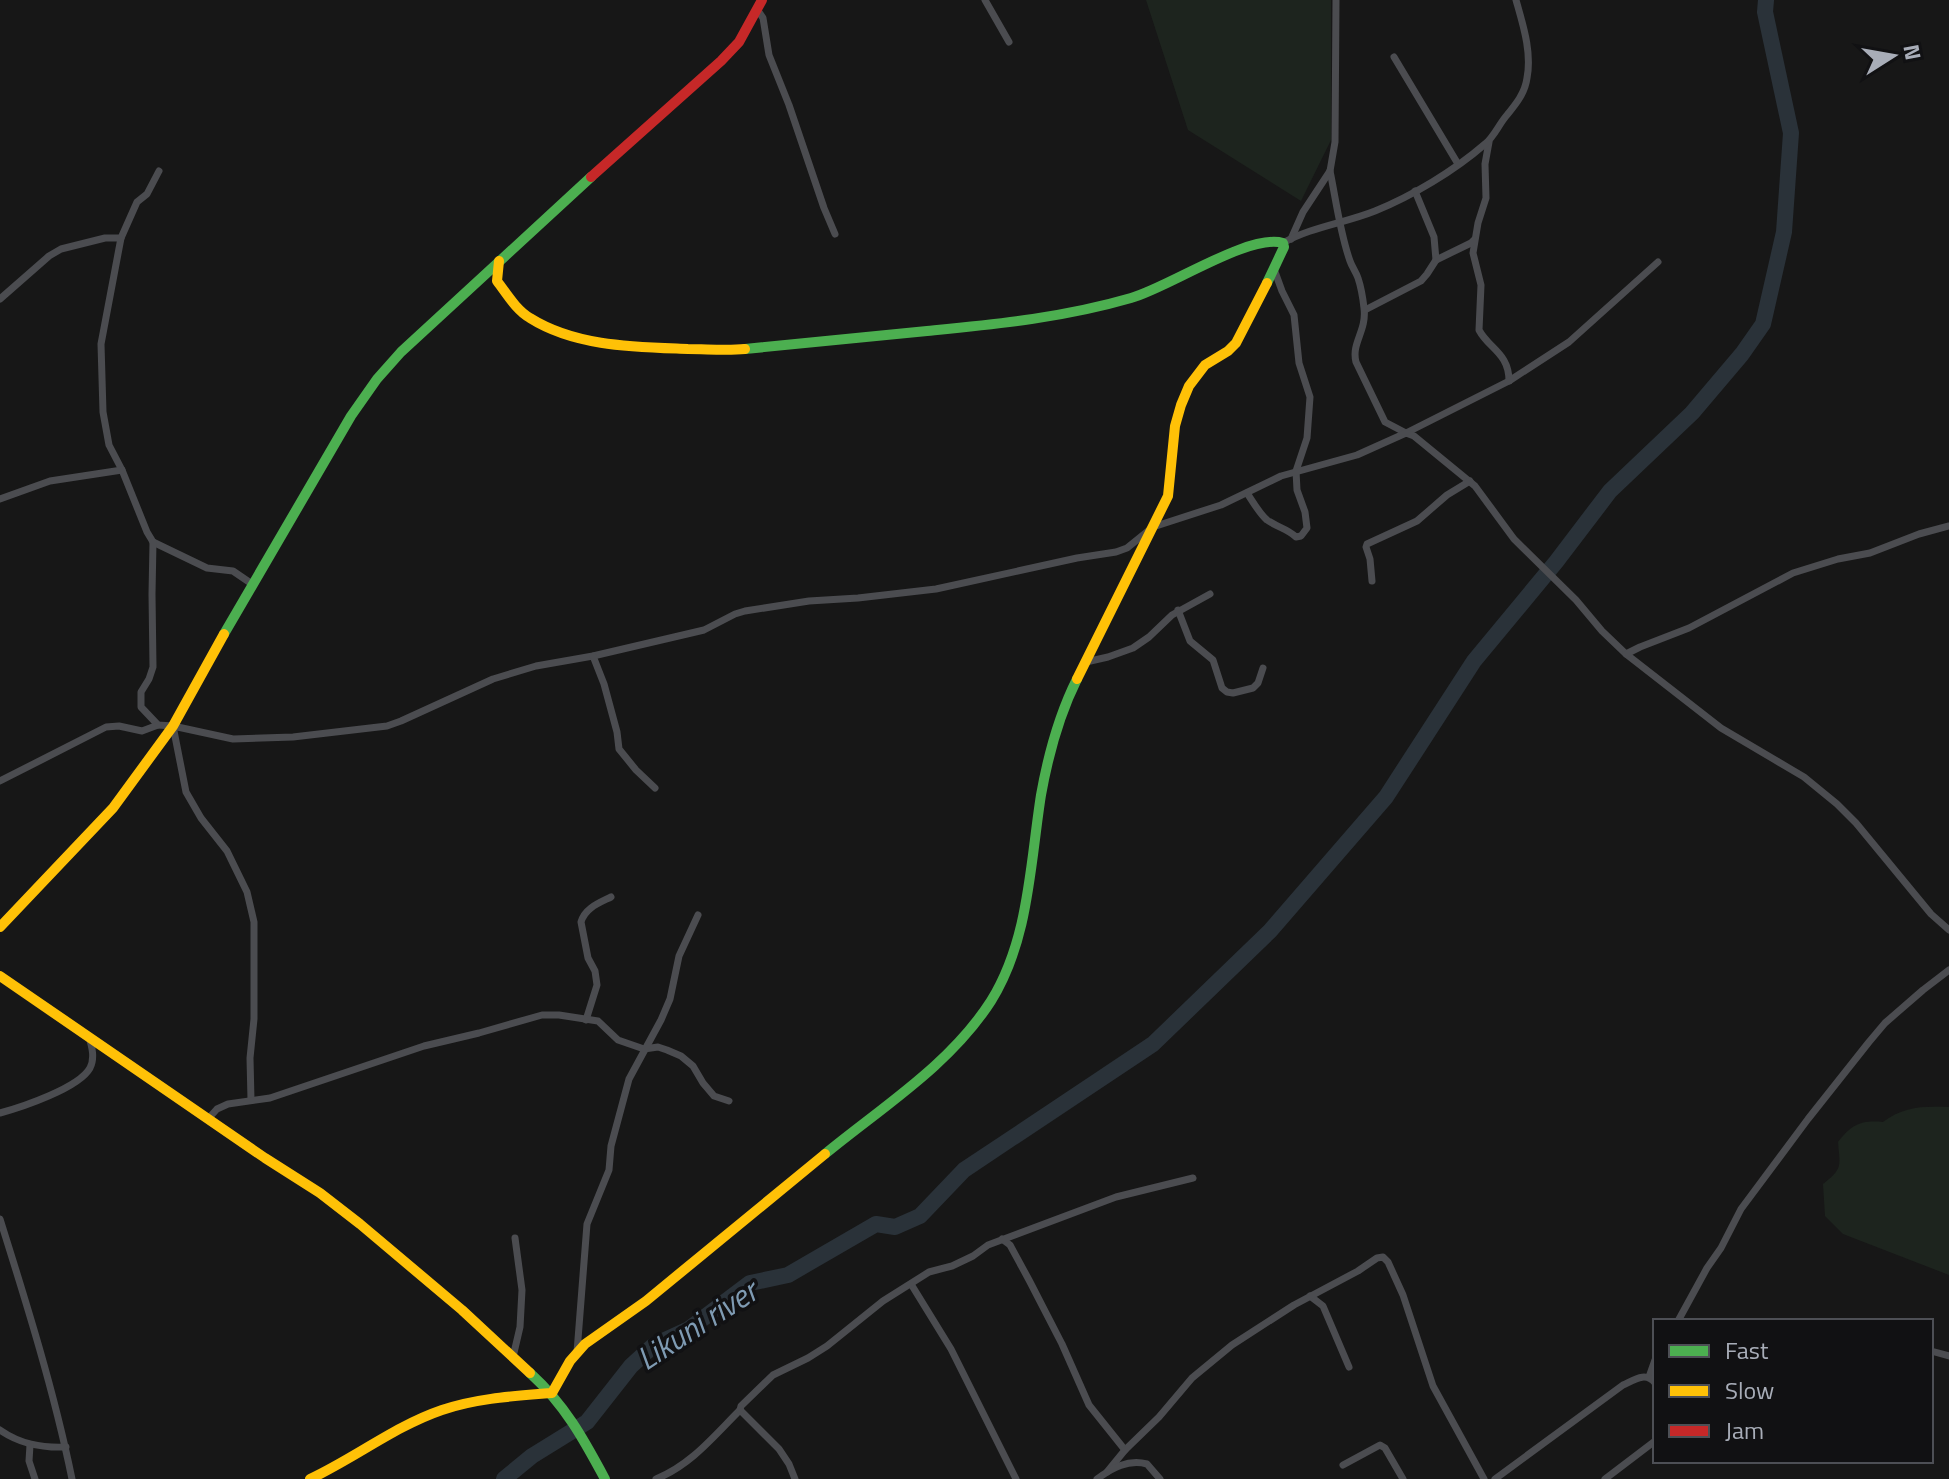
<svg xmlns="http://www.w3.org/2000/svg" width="1949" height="1479" font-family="'Titillium Web',sans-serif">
	<rect width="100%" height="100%" fill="#171717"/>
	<g fill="#1d241e">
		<polygon points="1146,0 1331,0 1331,140 1301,201 1188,130"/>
		<path d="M1949,1107v168l-106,-41 -18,-18 -2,-32c20,-16 17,-17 15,-42 14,-18 23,-22 45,-20 21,-16 40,-16 66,-15z"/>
	</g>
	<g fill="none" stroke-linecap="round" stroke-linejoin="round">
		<polyline stroke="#2a3239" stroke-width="16" points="504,1479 532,1456 587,1422 631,1366 654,1345 689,1329 750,1283 788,1275 876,1224 895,1227 920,1216 964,1170 1153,1044 1270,931 1386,797 1474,661 1556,562 1610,491 1692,413 1742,354 1763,324 1784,232 1791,133 1765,12 1766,0"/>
		<g stroke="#4b4c50" stroke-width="7">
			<polyline points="985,0 1009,42"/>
			<polyline points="757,9 763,18 769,55 789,105 824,208 835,234"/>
			<polyline points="1394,57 1458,164"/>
			<path d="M1489,142l-4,22 1,34 -8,25 -5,30 8,32 -2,45c10,19 30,23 30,51"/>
			<path d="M1330,171c6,29 10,62 20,90 2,6 6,11 8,17 3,9 5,21 6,30 3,23 -13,35 -8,54l29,60 21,11 103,-52 60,-39 89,-80"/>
			<polyline points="1415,191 1434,237 1436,260"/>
			<polyline points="121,238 101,344 103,412 109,445 122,470 147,532 153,542 207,568 233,571 252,584"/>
			<polyline points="1291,239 1303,212 1330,171 1335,142 1336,0"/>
			<path d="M1283,243c28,-16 62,-20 92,-32 37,-15 79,-40 110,-67 9,-7 14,-20 22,-29 9,-11 18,-22 20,-37 5,-26 -4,-53 -11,-78"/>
			<polyline points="0,299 49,256 61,249 105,238 121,238 137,202 147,194 159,171"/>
			<polyline points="1365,310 1421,281 1427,274 1436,260 1471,243 1474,240"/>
			<path d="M1247,493c6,9 12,20 20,27 10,7 21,9 29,17l5,-1 6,-8 -2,-16 -8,-22 -1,-19 11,-33 3,-41 -11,-34 -5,-48 -12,-24 -8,-22"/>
			<polyline points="0,499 50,481 122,470"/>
			<polyline points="153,542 152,594 153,667 149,679 141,692 141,707 158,725 173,726 233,739 293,737 387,726 401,721 493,679 536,666 593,656 687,634 704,630 735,614 745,611 809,601 858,598 936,589 1077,558 1116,552 1127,548 1153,527 1221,505 1281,476 1357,455 1406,433 1414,436 1475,486 1514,539 1576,600 1602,631 1626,654 1721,728 1804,777 1837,804 1856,823 1931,914 1949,930"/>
			<polyline points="1372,581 1370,559 1366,547 1367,544 1417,521 1447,495 1470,481"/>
			<polyline points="1178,610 1190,641 1213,660 1222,688 1227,692 1233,693 1253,688 1258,683 1263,668"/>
			<polyline points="1626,654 1640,647 1689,628 1793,573 1838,559 1870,553 1919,534 1949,526"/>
			<polyline points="593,656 604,684 617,732 619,749 636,770 655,788"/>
			<polyline points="1086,662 1108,657 1133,648 1149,637 1172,615 1210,594"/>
			<polyline points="173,726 186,792 201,818 227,851 247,892 254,922 254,1019 250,1058 251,1100"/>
			<polyline points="0,781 106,727 119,726 142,731 158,725"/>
			<path d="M586,1020l11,-35 -2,-14 -7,-13 -7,-36c4,-14 18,-19 30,-25"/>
			<path d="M0,1113c22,-6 79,-25 90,-45 5,-10 2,-21 -1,-31"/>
			<polyline points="208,1119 217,1109 228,1104 270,1098 424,1046 479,1033 542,1015 559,1015 598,1021 618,1040 644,1049 658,1047 667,1050 681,1056 693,1066 703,1083 714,1096 729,1101"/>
			<path d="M0,1219c27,86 54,172 72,260"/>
			<polyline points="1002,1239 1010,1245 1029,1280 1062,1344 1089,1405 1125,1450"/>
			<polyline points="911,1284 951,1349 1016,1479"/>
			<polyline points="1310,1296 1323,1306 1349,1367"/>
			<polyline points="1678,1321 1707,1268 1721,1248 1741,1209 1808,1119 1869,1042 1885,1023 1923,990 1949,970"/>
			<polyline points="1931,1351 1949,1356"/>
			<polyline points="577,1352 587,1224 609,1170 611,1146 629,1079 661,1020 670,999 679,956 698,915"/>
			<polyline points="513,1357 520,1327 522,1290 515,1238"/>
			<polyline points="1649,1377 1655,1360"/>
			<path d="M0,1430c20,14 41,18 66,17"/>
			<polyline points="30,1445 29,1461 35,1479"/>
			<polyline points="1343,1465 1380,1445 1385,1448 1403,1479"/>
			<polyline points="1107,1472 1125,1450 1159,1417 1192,1378 1232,1345 1294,1305 1358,1271 1377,1258 1383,1257 1388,1262 1403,1295 1433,1386 1484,1479"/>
			<path d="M656,1479c35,-14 58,-43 84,-69"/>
			<polyline points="795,1479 789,1464 779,1449 740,1410 741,1406 773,1375 808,1358 827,1346 883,1301 929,1272 952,1266 973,1256 988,1245 1116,1197 1193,1178"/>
			<path d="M1097,1479c15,-11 31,-20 50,-15l13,15"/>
			<path d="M1495,1479l128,-94c11,-5 23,-14 32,-2"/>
			<polyline points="1605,1479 1655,1441"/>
		</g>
		<g stroke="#4caf50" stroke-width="10">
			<path d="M745,349c60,-6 121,-12 182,-18 70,-7 135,-13 204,-33 37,-10 118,-65 152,-55l1,4 -17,36"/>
			<polyline points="224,634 351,416 377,379 401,352 591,177"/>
			<path d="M825,1154c57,-47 125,-89 166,-153 38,-61 39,-136 50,-206 7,-39 18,-80 36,-116"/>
			<path d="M530,1373c35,32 53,65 75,106"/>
		</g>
		<g stroke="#ffc107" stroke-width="10">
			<path d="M499,261l-2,20c10,13 19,29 33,37 46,29 106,29 158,31 19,0 38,2 57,0"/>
			<polyline points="1077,679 1168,496 1175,426 1181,405 1189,386 1205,365 1228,351 1236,343 1267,283"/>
			<polyline points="0,927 113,808 173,726 224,634"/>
			<polyline points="0,976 265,1158 320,1193 360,1224 462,1310 530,1373"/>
			<path d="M310,1479c45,-21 85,-53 132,-69 35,-12 73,-14 110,-17l18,-32 15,-17 61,-43 179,-147"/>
		</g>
		<polyline stroke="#c62828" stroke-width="10" points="591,177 721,61 739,42 762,0"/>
	</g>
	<g text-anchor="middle" stroke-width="7" stroke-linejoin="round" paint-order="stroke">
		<g font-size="32" font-style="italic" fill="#7f9bb3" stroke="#111113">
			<text transform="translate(697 1325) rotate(-33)" y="11">Likuni river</text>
		</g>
	</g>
	<rect x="1653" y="1319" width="280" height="144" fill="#111113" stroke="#4d4f55" stroke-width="2"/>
	<rect x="1669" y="1345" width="40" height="12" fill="#4caf50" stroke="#4d4f55" stroke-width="2"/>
	<text x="1725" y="1359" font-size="24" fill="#a8adb8">Fast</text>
	<rect x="1669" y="1385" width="40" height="12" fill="#ffc107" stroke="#4d4f55" stroke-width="2"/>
	<text x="1725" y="1399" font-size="24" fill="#a8adb8">Slow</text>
	<rect x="1669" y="1425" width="40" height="12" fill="#c62828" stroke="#4d4f55" stroke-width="2"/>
	<text x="1725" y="1439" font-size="24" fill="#a8adb8">Jam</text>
	<g transform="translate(1893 56) rotate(79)" stroke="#111113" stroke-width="6" paint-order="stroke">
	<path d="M0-6L14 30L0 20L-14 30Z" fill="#a8adb8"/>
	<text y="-12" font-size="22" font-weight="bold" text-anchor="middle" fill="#a8adb8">N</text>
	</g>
</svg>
